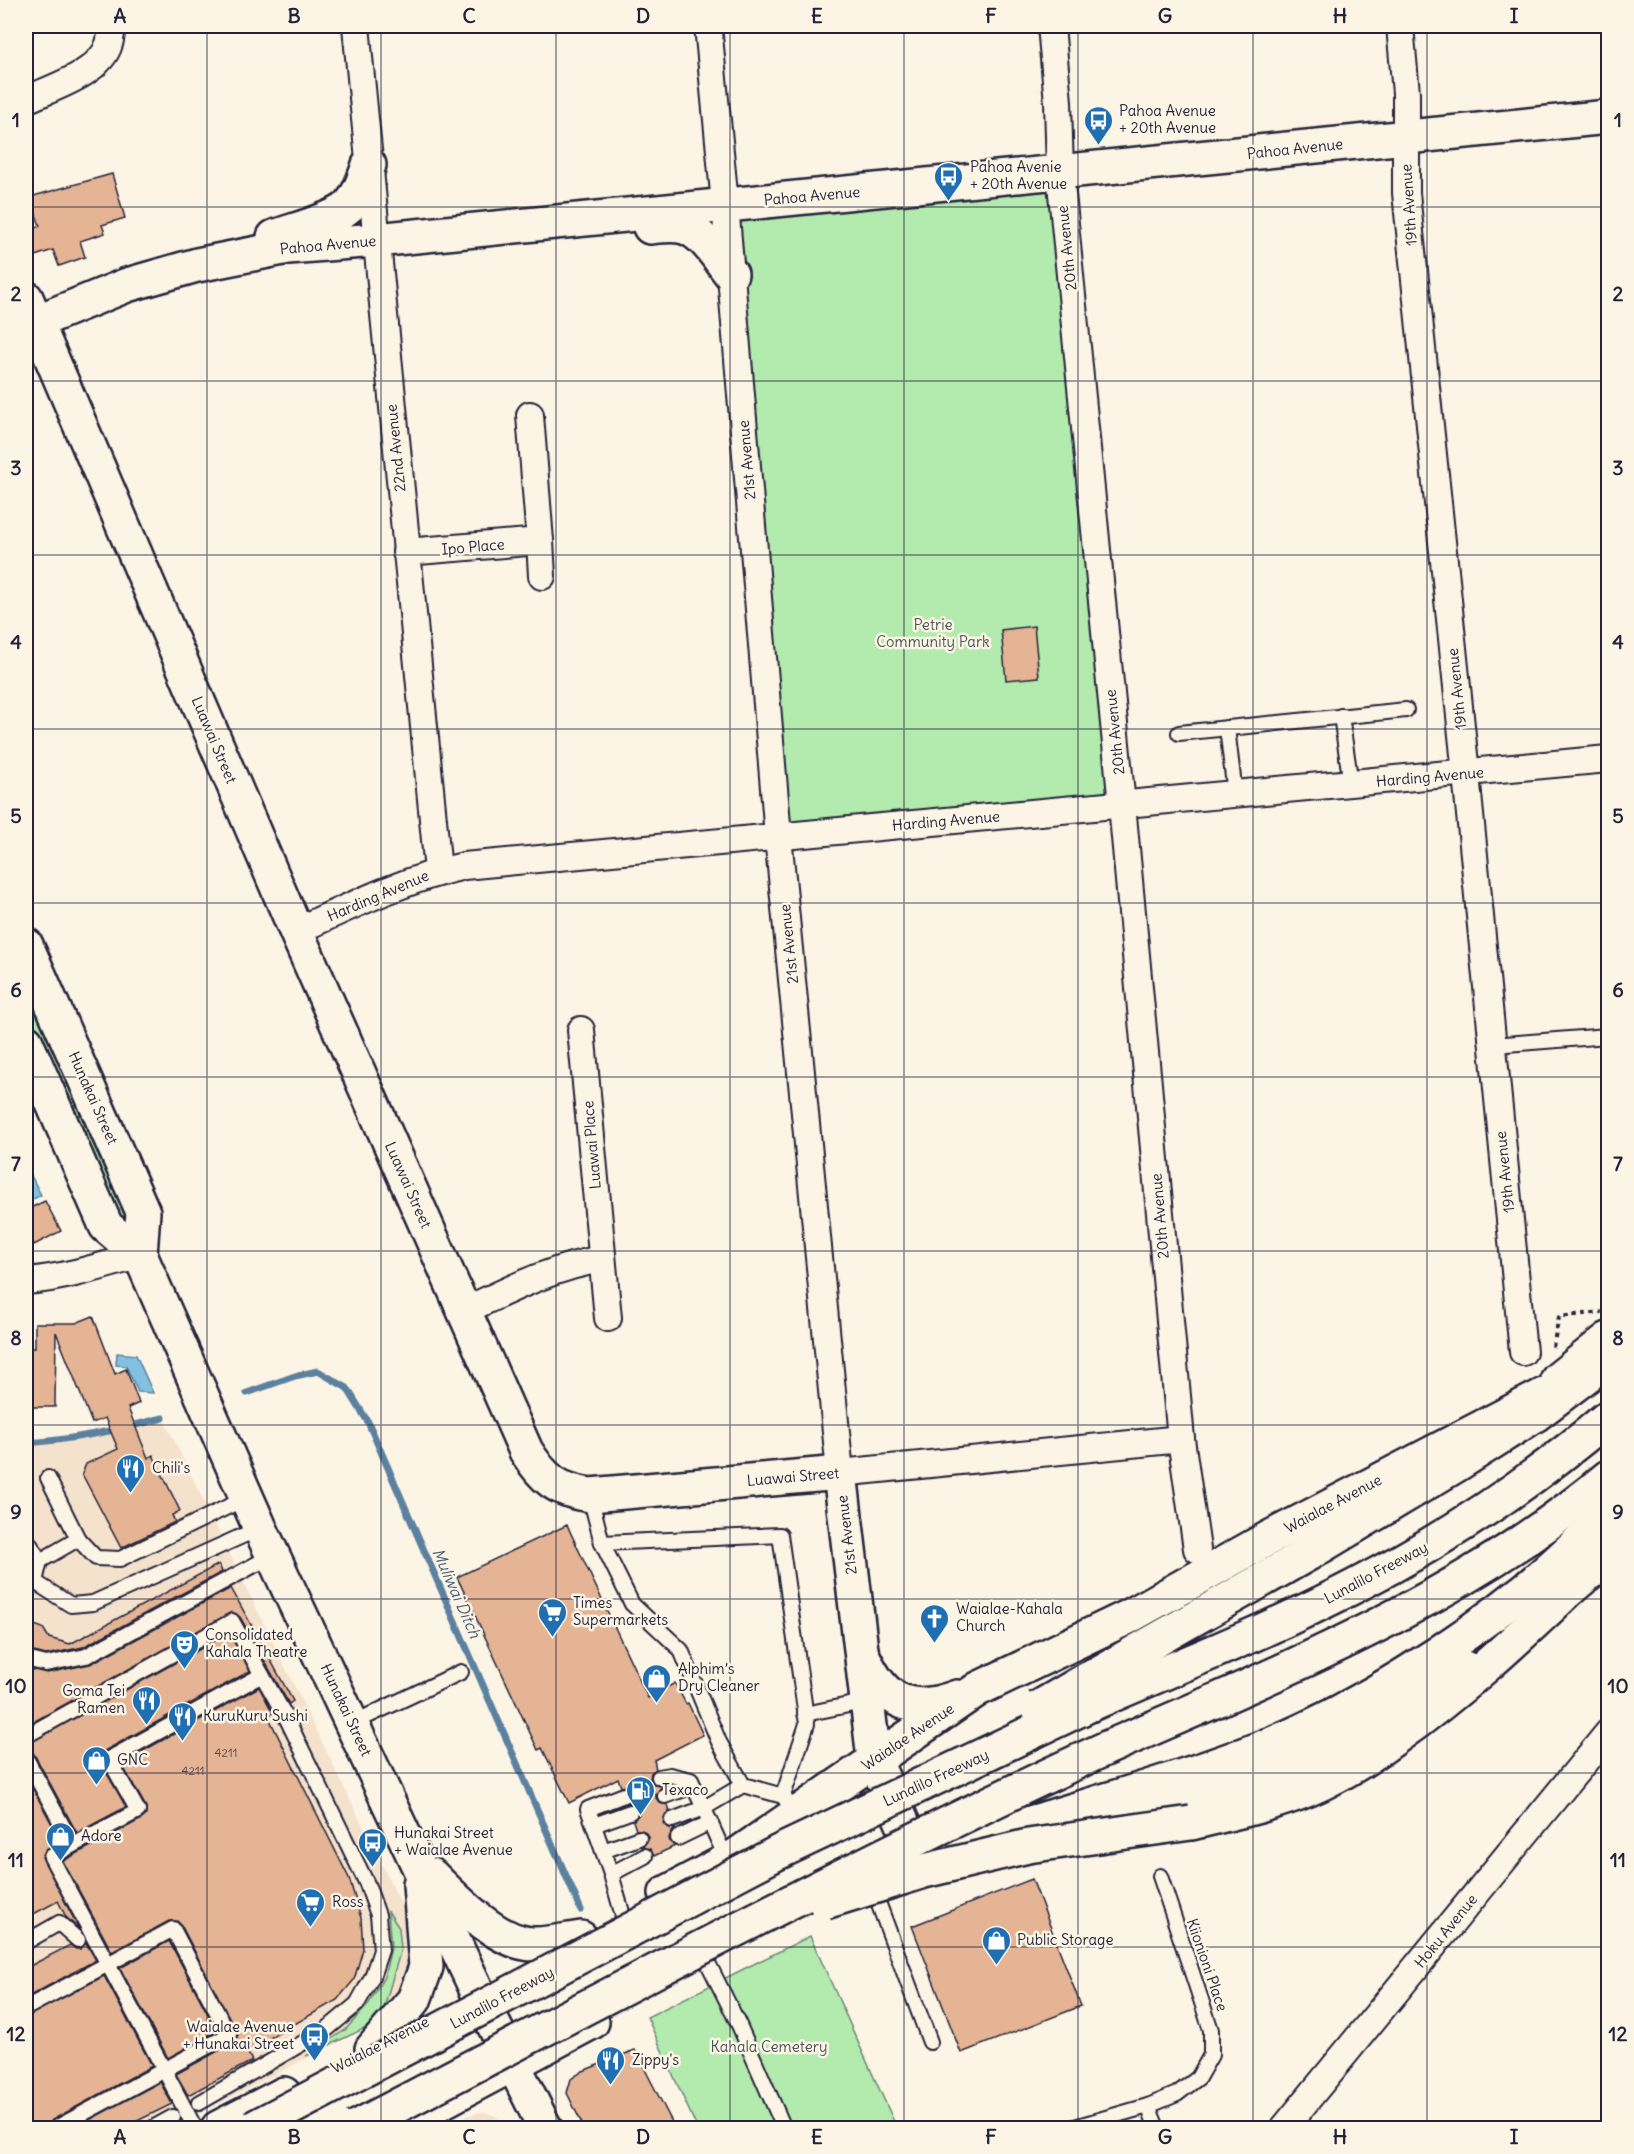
<svg xmlns="http://www.w3.org/2000/svg" width="1634" height="2154" font-family="Delius,sans-serif">
	<rect width="100%" height="100%" fill="#fcf5e5"/>
	<filter id="ink" filterUnits="userSpaceOnUse"><feTurbulence type="fractalNoise" baseFrequency=".0167" numOctaves="2"/><feDisplacementMap in="SourceGraphic" scale="12" xChannelSelector="R" yChannelSelector="G"/><feConvolveMatrix kernelMatrix="1 2 1 2 8 2 1 2 1" color-interpolation-filters="sRGB"/></filter>
	<g filter="url(#ink)">
		<g fill="#f5e2cd">
			<polygon points="163,1418 416,1934 395,2013 171,2128 26,2128 26,1443 59,1440 106,1433"/>
			<polygon points="483,2112 494,2115 510,2128 441,2128 469,2115"/>
		</g>
		<g fill="#b3eaad" stroke="#6a8674" stroke-width="1.5">
			<polygon points="1049,189 1110,795 787,823 738,218"/>
			<polygon points="26,979 128,1213 127,1224 114,1220 26,1019"/>
			<polygon points="388,1911 399,1928 401,1949 384,2008 368,2027 306,2056 345,2030 368,2005 384,1977 391,1948"/>
			<polygon points="810,1936 897,2128 697,2128 647,2017"/>
		</g>
		<g fill="#83c1e3" stroke="#5c81a0" stroke-width="1.5">
			<polygon points="26,1166 41,1195 26,1203"/>
			<polygon points="117,1353 136,1355 153,1393 138,1392 126,1366 116,1365"/>
		</g>
		<g fill="none" stroke-linecap="round" stroke-linejoin="round">
			<g stroke="#5c81a0" stroke-width="7">
				<polyline points="247,1393 295,1376 318,1371 347,1388 368,1422 581,1910"/>
				<path d="M26,1443c47,-3 91,-13 137,-25"/>
			</g>
		</g>
		<g fill="#e4b495" stroke="#22223b" stroke-width="1.5">
			<polygon points="112,174 125,218 102,225 105,233 80,241 85,257 59,266 53,250 35,256 27,231 40,226 30,197"/>
			<polygon points="1034,626 1039,677 1006,680 1001,630"/>
			<polygon points="45,1201 61,1231 34,1245 26,1228 26,1210"/>
			<polygon points="93,1316 115,1374 126,1369 139,1403 128,1408 148,1458 153,1455 180,1511 172,1515 175,1522 121,1548 82,1474 86,1464 118,1449 105,1418 92,1423 56,1332 55,1407 26,1407 26,1348 35,1348 35,1323 76,1323"/>
			<polygon points="567,1525 648,1698 675,1683 686,1704 688,1703 703,1735 654,1760 656,1769 651,1773 650,1779 655,1785 662,1786 656,1794 656,1798 660,1803 668,1805 670,1811 665,1815 663,1823 667,1827 675,1829 671,1833 669,1838 670,1842 675,1846 654,1856 650,1849 642,1848 648,1840 648,1836 644,1831 636,1830 633,1821 639,1814 638,1808 632,1803 627,1803 633,1797 632,1791 626,1786 621,1787 618,1778 569,1803 542,1748 538,1750 457,1577"/>
			<polygon points="219,1564 222,1572 83,1647 46,1655 26,1650 26,1622 43,1628 49,1638 70,1644"/>
			<polygon points="231,1588 293,1701 289,1704 240,1617 232,1612 26,1726 26,1668 47,1673 90,1664"/>
			<polygon points="229,1633 250,1671 104,1751 101,1755 101,1763 126,1807 77,1833 34,1754 26,1749 26,1745"/>
			<polygon points="259,1687 273,1713 268,1716 349,1878 361,1918 363,1949 354,1980 337,2000 247,2051 252,2061 188,2095 176,2074 233,2043 238,2035 181,1925 177,1921 169,1921 112,1952 63,1861 142,1819 146,1815 146,1807 121,1763"/>
			<polygon points="26,1776 61,1841 46,1849 42,1857 79,1929 66,1917 58,1901 26,1918"/>
			<polygon points="1032,1879 1081,2006 961,2053 912,1926"/>
			<polygon points="169,1941 217,2031 168,2058 120,1968"/>
			<polygon points="86,1943 96,1960 26,1998 26,1968 70,1945 76,1949 80,1949"/>
			<polygon points="104,1976 152,2066 52,2120 47,2128 26,2128 26,2017"/>
			<polygon points="635,2050 675,2128 584,2128 567,2093 571,2079 583,2071"/>
			<polygon points="160,2082 172,2104 123,2128 74,2128"/>
		</g>
		<g fill="none" stroke-linecap="round" stroke-linejoin="round">
			<defs>
				<g id="lane">
					<polyline points="1341,716 1351,784"/>
					<polyline points="1227,728 1235,794"/>
					<polyline points="1179,733 1406,710"/>
					<polyline points="1493,1045 1608,1036"/>
					<polyline points="590,1496 602,1543 632,1604 681,1650 719,1742 743,1785 783,1796 788,1803"/>
					<polyline points="26,1538 40,1561"/>
					<polyline points="78,1539 96,1558 120,1559 246,1498"/>
					<polyline points="602,1543 780,1535 807,1724 783,1796"/>
					<polyline points="35,1582 71,1605 93,1603 260,1528"/>
					<polyline points="35,1582 40,1561 78,1539 48,1478"/>
					<polyline points="26,1659 46,1664 86,1656 273,1555"/>
					<polyline points="805,1714 868,1701"/>
					<polyline points="353,1723 461,1672"/>
					<polyline points="26,1736 232,1621 262,1675 109,1759 138,1811 73,1845 26,1758"/>
					<polyline points="659,1777 670,1775 691,1780 727,1860"/>
					<polyline points="624,1795 588,1809 611,1874 645,1856"/>
					<polyline points="665,1796 693,1786"/>
					<polyline points="672,1820 704,1808 743,1785"/>
					<polyline points="594,1825 630,1812"/>
					<polyline points="678,1838 711,1822"/>
					<polyline points="73,1845 51,1857 195,2128"/>
					<polyline points="603,1851 639,1838"/>
					<polyline points="611,1874 623,1916"/>
					<polyline points="872,1886 930,2042"/>
					<polyline points="26,1942 59,1923 78,1940"/>
					<polyline points="707,1961 739,2025 784,2128"/>
					<polyline points="26,2008 173,1929 229,2035 56,2128"/>
					<polyline points="199,2103 327,2029 357,2004 372,1977 381,1950 378,1915 367,1884 287,1719 262,1675"/>
					<polyline points="1148,2106 1157,2128"/>
					<polyline points="153,2128 173,2117"/>
					<polyline points="1071,2128 1148,2106 1177,2094 1198,2078 1211,2055 1211,2030 1160,1876"/>
				</g>
				<g id="street">
					<polyline points="356,26 438,871"/>
					<polyline points="708,26 725,204 778,836 840,1473 1181,1439"/>
					<polyline points="1051,26 1058,102 1060,173 1122,805 1181,1439 1197,1549"/>
					<polyline points="1400,26 1406,93 1406,193 1466,774 1523,1352"/>
					<path d="M26,100c25,-12 74,-26 83,-56 2,-6 2,-13 3,-18"/>
					<polyline points="540,541 542,576"/>
					<polyline points="406,552 540,541 530,415"/>
					<path d="M296,931c55,-25 109,-52 168,-65l1144,-107"/>
					<polyline points="581,1030 608,1318"/>
					<path d="M26,1281c39,-3 76,-15 114,-26"/>
					<path d="M464,1311c45,-21 89,-44 138,-52"/>
					<polyline points="1284,2128 1608,1733"/>
				</g>
				<g id="secondary">
					<path d="M650,227c10,-1 24,-3 34,0 20,6 34,31 47,47"/>
					<path d="M274,237c19,-7 60,-17 74,-30 11,-11 16,-28 21,-42"/>
					<path d="M26,298l270,633 230,520c18,28 30,39 64,44l250,-22 34,286 42,94"/>
					<polyline points="26,326 127,285 197,265 288,247 376,240 1608,117"/>
					<polyline points="26,945 143,1212 140,1255"/>
					<polyline points="26,1042 106,1226 140,1255 260,1528 479,1995 545,2128"/>
					<path d="M864,1658c21,46 47,56 93,39"/>
					<polyline points="1113,1809 1208,1792 1288,1765 1344,1740 1401,1709 1465,1668"/>
					<polyline points="895,1862 909,1854 1034,1822 1062,1817"/>
					<path d="M431,1875c25,24 67,70 104,69 15,0 31,-4 46,-6"/>
					<polyline points="666,1893 734,1857 978,1689 1128,1617 1269,1538 1544,1395"/>
					<polyline points="372,2049 414,2000 426,1967 420,1884"/>
					<polyline points="218,2128 284,2094"/>
					<polyline points="393,2128 592,2022"/>
				</g>
				<polyline id="primary" points="1571,1588 1608,1557"/>
				<g id="highway">
					<polyline points="1558,1379 1608,1339"/>
					<polyline points="1086,1680 1308,1554 1458,1464 1535,1415 1589,1374"/>
					<path d="M1089,1705c89,-39 180,-74 266,-119 91,-47 176,-103 253,-169"/>
					<path d="M1109,1747c173,-76 353,-147 499,-270"/>
					<path d="M1034,1822c81,-25 163,-48 242,-80 86,-36 179,-96 251,-154 28,-23 54,-49 81,-73"/>
					<path d="M1191,1823c40,-10 80,-18 118,-34 31,-13 59,-31 86,-51 64,-45 120,-97 176,-150"/>
				</g>
			</defs>
			<use href="#lane" stroke="#22223b" stroke-width="18"/>
			<use href="#street" stroke="#22223b" stroke-width="30"/>
			<use href="#secondary" stroke="#22223b" stroke-width="38"/>
			<use href="#primary" stroke="#22223b" stroke-width="38"/>
			<use href="#highway" stroke="#22223b" stroke-width="38"/>
			<polyline stroke="#22223b" stroke-width="4" stroke-dasharray="4.5 4.5" stroke-linecap="butt" points="1553,1347 1559,1317 1602,1312"/>
			<use href="#lane" stroke="#fcf5e5" stroke-width="14"/>
			<use href="#street" stroke="#fcf5e5" stroke-width="26"/>
			<use href="#secondary" stroke="#fcf5e5" stroke-width="33"/>
			<use href="#primary" stroke="#fcf5e5" stroke-width="33"/>
			<use href="#highway" stroke="#fcf5e5" stroke-width="33"/>
			<defs>
				<g id="highway-bridge">
					<polyline points="1038,1708 1086,1680"/>
					<polyline points="825,1902 924,1871 1028,1846 1191,1823"/>
					<polyline points="253,2128 777,1853 1089,1705"/>
					<path d="M355,2128c249,-130 498,-263 754,-381"/>
				</g>
			</defs>
			<use href="#highway-bridge" stroke="#22223b" stroke-width="38" stroke-linecap="butt"/>
			<use href="#highway-bridge" stroke="#fcf5e5" stroke-width="33"/>
		</g>
	</g>
	<path fill="none" stroke="#22223b" stroke-width="1.5" stroke-opacity="0.55" d="M207,26v2102M381,26v2102M556,26v2102M730,26v2102M904,26v2102M1078,26v2102M1253,26v2102M1427,26v2102M26,207h1582M26,381h1582M26,555h1582M26,729h1582M26,903h1582M26,1077h1582M26,1251h1582M26,1425h1582M26,1599h1582M26,1773h1582M26,1947h1582"/>
	<defs>
		<symbol id="bus-pin" viewBox="-11 -11 22 30"><path d="M0 17L-7.5 6A9.5 9.5 0 1 1 7.5 6Z" fill="#1f6fb2" stroke="#fcf5e5"/><path d="M-5-6H5V4H4V6H2V4H-2V6H-4V4H-5ZM-3.5-4V0h7V-4ZM-3.5 1.2v1.5H-2V1.2ZM2 1.2v1.5H3.5V1.2Z" fill="#fff"/></symbol>
		<symbol id="restaurant-pin" viewBox="-11 -11 22 30"><path d="M0 17L-7.5 6A9.5 9.5 0 1 1 7.5 6Z" fill="#1f6fb2" stroke="#fcf5e5"/><path d="M-5-6h1v4h1v-4h1v4h1v-4h1v5L-1.5 .5V6h-2V.5L-5-1ZM5-6V6H3V1.5H1.5Q1.5-4 5-6Z" fill="#fff"/></symbol>
		<symbol id="supermarket-pin" viewBox="-11 -11 22 30"><path d="M0 17L-7.5 6A9.5 9.5 0 1 1 7.5 6Z" fill="#1f6fb2" stroke="#fcf5e5"/><path d="M-6-5.5h2.5l.6 2H6L4.5 2H-2.5L-4.4-4H-6ZM-1.5 3.2a1.3 1.3 0 1 0 .1 0ZM3 3.2a1.3 1.3 0 1 0 .1 0Z" fill="#fff"/></symbol>
		<symbol id="church-pin" viewBox="-11 -11 22 30"><path d="M0 17L-7.5 6A9.5 9.5 0 1 1 7.5 6Z" fill="#1f6fb2" stroke="#fcf5e5"/><path d="M-1.2-6h2.4v3.5h3.3v2.4h-3.3V6h-2.4V-.1h-3.3v-2.4h3.3Z" fill="#fff"/></symbol>
		<symbol id="theatre-pin" viewBox="-11 -11 22 30"><path d="M0 17L-7.5 6A9.5 9.5 0 1 1 7.5 6Z" fill="#1f6fb2" stroke="#fcf5e5"/><path d="M-5-5.5Q0-4 5-5.5V0Q5 5 0 6Q-5 5-5 0ZM-3.3-2.5H-1v1.5H-3.3ZM1-2.5H3.3v1.5H1ZM-2.8 1Q0 5.5 2.8 1Z" fill="#fff"/></symbol>
		<symbol id="shop-pin" viewBox="-11 -11 22 30"><path d="M0 17L-7.5 6A9.5 9.5 0 1 1 7.5 6Z" fill="#1f6fb2" stroke="#fcf5e5"/><path d="M-5-2.5h2.3a2.7 3.5 0 0 1 5.4 0H5L5.5 6h-11ZM-1.5-2.5h3a1.5 2.3 0 0 0-3 0Z" fill="#fff"/></symbol>
		<symbol id="fuel-pin" viewBox="-11 -11 22 30"><path d="M0 17L-7.5 6A9.5 9.5 0 1 1 7.5 6Z" fill="#1f6fb2" stroke="#fcf5e5"/><path d="M-5.5-6h7V0h2V4h1.3V-2.5L3-4.5l.8-.8L6-3V5H2.5V1h-1V6h-7ZM-4.2-4.7v3.2H.2V-4.7Z" fill="#fff"/></symbol>
	</defs>
	<g fill-rule="evenodd">
		<use href="#bus-pin" x="1082" y="104" width="33" height="45"/>
		<use href="#bus-pin" x="932" y="160" width="33" height="45"/>
		<use href="#restaurant-pin" x="114" y="1452" width="33" height="45"/>
		<use href="#supermarket-pin" x="536" y="1596" width="33" height="45"/>
		<use href="#church-pin" x="918" y="1602" width="33" height="45"/>
		<use href="#theatre-pin" x="168" y="1628" width="33" height="45"/>
		<use href="#shop-pin" x="640" y="1662" width="33" height="45"/>
		<use href="#restaurant-pin" x="130" y="1684" width="33" height="45"/>
		<use href="#restaurant-pin" x="166" y="1700" width="33" height="45"/>
		<use href="#shop-pin" x="80" y="1744" width="33" height="45"/>
		<use href="#fuel-pin" x="624" y="1774" width="33" height="45"/>
		<use href="#shop-pin" x="44" y="1820" width="33" height="45"/>
		<use href="#bus-pin" x="356" y="1826" width="33" height="45"/>
		<use href="#supermarket-pin" x="294" y="1886" width="33" height="45"/>
		<use href="#shop-pin" x="980" y="1924" width="33" height="45"/>
		<use href="#bus-pin" x="298" y="2020" width="33" height="45"/>
		<use href="#restaurant-pin" x="594" y="2044" width="33" height="45"/>
	</g>
	<g text-anchor="middle" stroke-width="5" stroke-linejoin="round" paint-order="stroke">
		<g font-size="12" fill="#524652">
			<text x="226" y="1757">4211</text>
			<text x="193" y="1775">4211</text>
		</g>
		<g font-size="15" fill="#22223b" stroke="#fcf5e5" text-anchor="start">
			<text x="1119" y="116">Pahoa Avenue<tspan x="1119" dy="17">+ 20th Avenue</tspan></text>
			<text x="970" y="172">Pahoa Avenie<tspan x="970" dy="17">+ 20th Avenue</tspan></text>
			<text x="152" y="1473">Chili's</text>
			<text x="573" y="1608">Times<tspan x="573" dy="17">Supermarkets</tspan></text>
			<text x="956" y="1614">Waialae-Kahala<tspan x="956" dy="17">Church</tspan></text>
			<text x="205" y="1640">Consolidated<tspan x="205" dy="17">Kahala Theatre</tspan></text>
			<text x="678" y="1674">Alphim’s<tspan x="678" dy="17">Dry Cleaner</tspan></text>
			<text x="125" y="1696" text-anchor="end">Goma Tei<tspan x="125" dy="17">Ramen</tspan></text>
			<text x="203" y="1721">KuruKuru Sushi</text>
			<text x="117" y="1765">GNC</text>
			<text x="662" y="1795">Texaco</text>
			<text x="394" y="1838">Hunakai Street<tspan x="394" dy="17">+ Waialae Avenue</tspan></text>
			<text x="81" y="1841">Adore</text>
			<text x="332" y="1907">Ross</text>
			<text x="1017" y="1945">Public Storage</text>
			<text x="294" y="2032" text-anchor="end">Waialae Avenue<tspan x="294" dy="17">+ Hunakai Street</tspan></text>
			<text x="632" y="2065">Zippy's</text>
		</g>
		<g font-size="15" fill="#22223b" stroke="#fcf5e5">
			<text transform="translate(1295 149) rotate(-6)" y="5">Pahoa Avenue</text>
			<text transform="translate(812 196) rotate(-5)" y="5">Pahoa Avenue</text>
			<text transform="translate(1409 205) rotate(-94)" y="5">19th Avenue</text>
			<text transform="translate(328 245) rotate(-5)" y="5">Pahoa Avenue</text>
			<text transform="translate(1067 248) rotate(-96)" y="5">20th Avenue</text>
			<text transform="translate(396 448) rotate(-96)" y="5">22nd Avenue</text>
			<text transform="translate(747 460) rotate(-95)" y="5">21st Avenue</text>
			<text transform="translate(473 547) rotate(-5)" y="5">Ipo Place</text>
			<text transform="translate(1457 689) rotate(-96)" y="5">19th Avenue</text>
			<text transform="translate(1115 732) rotate(-96)" y="5">20th Avenue</text>
			<text transform="translate(214 740) rotate(67)" y="5">Luawai Street</text>
			<text transform="translate(1430 777) rotate(-5)" y="5">Harding Avenue</text>
			<text transform="translate(946 821) rotate(-5)" y="5">Harding Avenue</text>
			<text transform="translate(378 896) rotate(-23)" y="5">Harding Avenue</text>
			<text transform="translate(789 944) rotate(-96)" y="5">21st Avenue</text>
			<text transform="translate(93 1098) rotate(66)" y="5">Hunakai Street</text>
			<text transform="translate(592 1145) rotate(-95)" y="5">Luawai Place</text>
			<text transform="translate(1505 1172) rotate(-96)" y="5">19th Avenue</text>
			<text transform="translate(408 1185) rotate(66)" y="5">Luawai Street</text>
			<text transform="translate(1160 1216) rotate(-95)" y="5">20th Avenue</text>
			<text transform="translate(793 1477) rotate(-5)" y="5">Luawai Street</text>
			<text transform="translate(1333 1504) rotate(-28)" y="5">Waialae Avenue</text>
			<text transform="translate(847 1535) rotate(-97)" y="5">21st Avenue</text>
			<text transform="translate(1376 1573) rotate(-28)" y="5">Lunalilo Freeway</text>
			<text transform="translate(346 1710) rotate(65)" y="5">Hunakai Street</text>
			<text transform="translate(908 1737) rotate(-34)" y="5">Waialae Avenue</text>
			<text transform="translate(936 1778) rotate(-25)" y="5">Lunalilo Freeway</text>
			<text transform="translate(1446 1931) rotate(-51)" y="5">Hoku Avenue</text>
			<text transform="translate(1207 1965) rotate(71)" y="5">Kiionioni Place</text>
			<text transform="translate(502 1998) rotate(-28)" y="5">Lunalilo Freeway</text>
			<text transform="translate(380 2045) rotate(-27)" y="5">Waialae Avenue</text>
		</g>
		<g font-size="15" fill="#465458" stroke="#fcf5e5">
			<text x="933" y="630">Petrie<tspan x="933" dy="17">Community Park</tspan></text>
			<text x="769" y="2052">Kahala Cemetery</text>
		</g>
		<g font-size="16" font-style="italic" fill="#445a76" stroke="#fcf5e5">
			<text transform="translate(457 1593) rotate(66)" y="6">Muliwai Ditch</text>
		</g>
	</g>
	<rect width="1634" height="2154" fill="none" stroke="#fcf5e5" stroke-width="66"/>
	<rect x="33" y="33" width="1568" height="2088" fill="none" stroke="#22223b" stroke-width="2"/>
	<g font-size="20" text-anchor="middle" font-weight="bold" fill="#22223b">
		<text x="120" y="23">A</text>
		<text x="294" y="23">B</text>
		<text x="469" y="23">C</text>
		<text x="643" y="23">D</text>
		<text x="817" y="23">E</text>
		<text x="991" y="23">F</text>
		<text x="1165" y="23">G</text>
		<text x="1340" y="23">H</text>
		<text x="1514" y="23">I</text>
		<text x="16" y="127">1</text>
		<text x="1618" y="127">1</text>
		<text x="16" y="301">2</text>
		<text x="1618" y="301">2</text>
		<text x="16" y="475">3</text>
		<text x="1618" y="475">3</text>
		<text x="16" y="649">4</text>
		<text x="1618" y="649">4</text>
		<text x="16" y="823">5</text>
		<text x="1618" y="823">5</text>
		<text x="16" y="997">6</text>
		<text x="1618" y="997">6</text>
		<text x="16" y="1171">7</text>
		<text x="1618" y="1171">7</text>
		<text x="16" y="1345">8</text>
		<text x="1618" y="1345">8</text>
		<text x="16" y="1519">9</text>
		<text x="1618" y="1519">9</text>
		<text x="16" y="1693">10</text>
		<text x="1618" y="1693">10</text>
		<text x="16" y="1867">11</text>
		<text x="1618" y="1867">11</text>
		<text x="16" y="2041">12</text>
		<text x="1618" y="2041">12</text>
		<text x="120" y="2144">A</text>
		<text x="294" y="2144">B</text>
		<text x="469" y="2144">C</text>
		<text x="643" y="2144">D</text>
		<text x="817" y="2144">E</text>
		<text x="991" y="2144">F</text>
		<text x="1165" y="2144">G</text>
		<text x="1340" y="2144">H</text>
		<text x="1514" y="2144">I</text>
	</g>
</svg>
